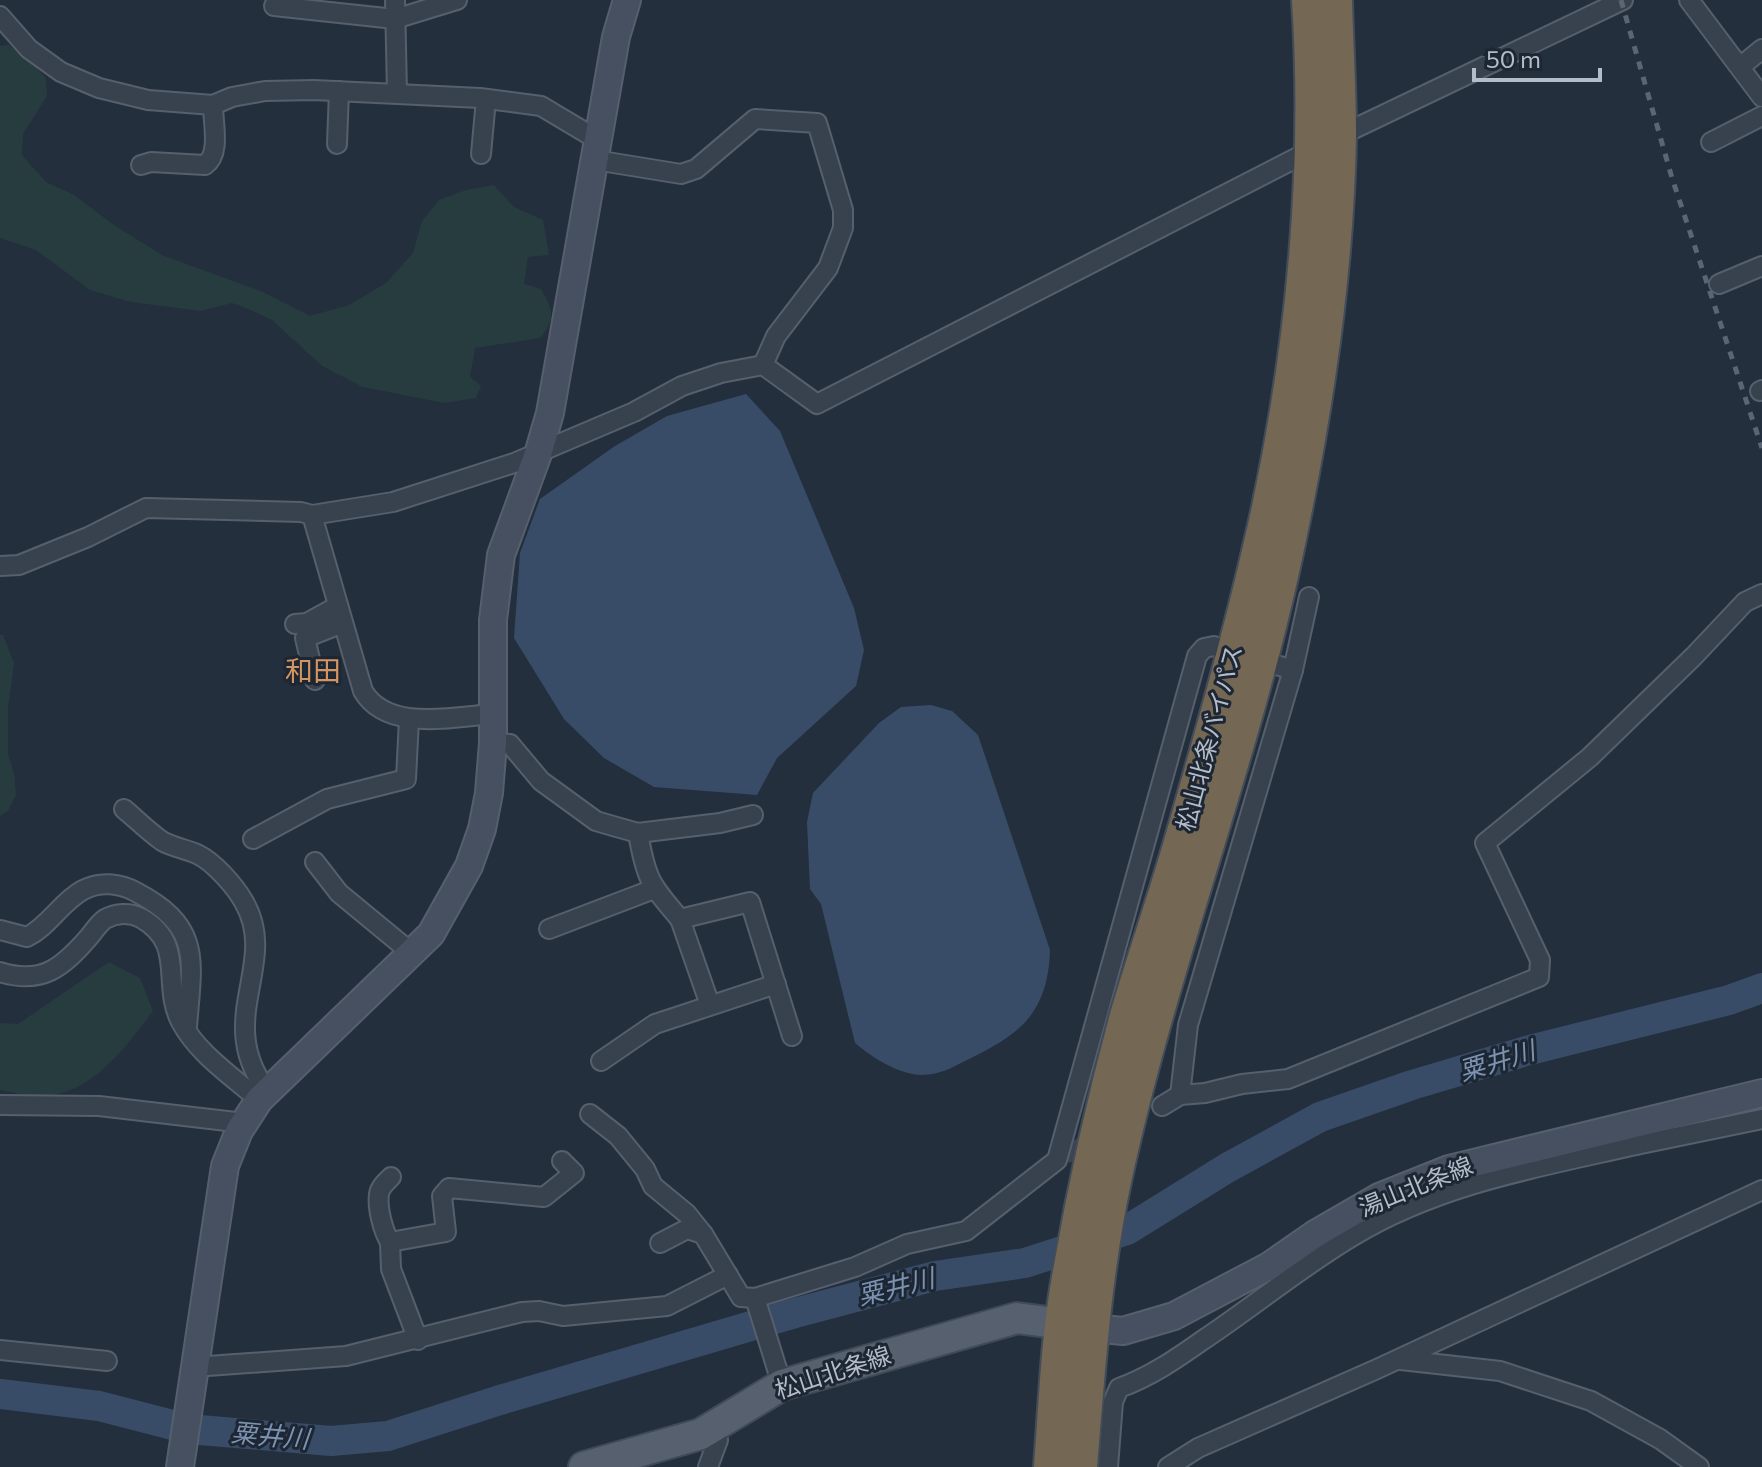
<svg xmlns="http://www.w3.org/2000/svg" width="1762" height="1467" font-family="Commissioner,'Noto Sans JP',sans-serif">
	<rect width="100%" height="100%" fill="#242f3e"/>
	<g fill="#263c3f">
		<path d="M9,45l18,13 19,20 1,18 -24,38 -1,21 24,27 28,13 40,30 48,30 101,37 47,24 39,-11 37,-22 27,-30 9,-32 17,-21 27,-10 28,-5 20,22 29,13 6,35 -21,2 -4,27 17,5c12,20 15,30 -1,49l-65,10 -5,29 11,9 -5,12 -32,5 -81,-16 -41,-21 -50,-46 -21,-10 -19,-7 -31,8 -70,-9 -41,-12 -54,-40 -36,-12v-192z"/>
		<polygon points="0,635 3,635 14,663 8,708 8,754 14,773 16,795 8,811 0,816"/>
		<path d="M109,962l31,16 13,33c-28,37 -63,87 -116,85 -12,0 -25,-4 -37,-6v-67l18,1z"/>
	</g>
	<g fill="#394c67">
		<polygon points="746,394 780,431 854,608 864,650 856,686 777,758 757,795 654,787 604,758 564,719 514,638 520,553 540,499 615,446 667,416"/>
		<path d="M931,705l21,6 26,24 72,215c-2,63 -30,85 -83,110 -19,10 -37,19 -59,13 -19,-5 -39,-18 -53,-30l-34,-139 -11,-15 -3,-67 6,-29 66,-70 22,-16z"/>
	</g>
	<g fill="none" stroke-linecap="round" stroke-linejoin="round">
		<polyline stroke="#394c67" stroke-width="30" points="0,1394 99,1406 188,1429 331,1441 388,1436 500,1400 795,1313 935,1276 1025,1263 1127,1230 1227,1168 1320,1117 1412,1085 1526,1051 1729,1000 1762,988"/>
		<polyline stroke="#3a4453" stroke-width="18" stroke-dasharray="18 9" stroke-linecap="butt" points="1065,1155 1098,1138"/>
		<defs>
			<g id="street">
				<polyline points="395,0 397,93"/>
				<polyline points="1689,0 1762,97"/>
				<polyline points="274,6 395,19 457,0"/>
				<polyline points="0,16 29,49 61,72 99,88 148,100 213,105 232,97 265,91 314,90 480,98 541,106 598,140"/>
				<polyline points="1740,67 1762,49"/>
				<polyline points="1711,142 1762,116"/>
				<polyline points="337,144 339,91"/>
				<polyline points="481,154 486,99"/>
				<polyline points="595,160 681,174 696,169 755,119 817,123 843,210 843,228 828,268 776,336 763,365"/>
				<path d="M141,165l10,-3 54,3c16,-11 8,-41 8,-60"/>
				<polyline points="1719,284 1762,266"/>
				<polyline points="1760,391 1762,390"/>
				<polyline points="0,566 19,565 88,537 146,508 301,512 312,515"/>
				<polyline points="295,624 307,623 338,606"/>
				<polyline points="315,680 305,638 343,623"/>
				<path d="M493,714c-41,3 -106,18 -130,-23l-51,-176 81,-13 121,-39 120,-51 48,-26 39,-13 42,-8 54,39 522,-268 284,-136"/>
				<polyline points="493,743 510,744 541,781 596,821 613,826 638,833 720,823 753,815"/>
				<path d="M124,809c12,10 25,23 38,32 10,6 24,8 35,13 17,8 38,32 47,48 36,62 -31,117 23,189"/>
				<path d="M638,833c8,46 12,51 42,86l70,-17 42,134"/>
				<polyline points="253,839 327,799 406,779 409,719"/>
				<polyline points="315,862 339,893 413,954"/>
				<polyline points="680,919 710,1005"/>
				<polyline points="549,929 654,889"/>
				<path d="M0,930l27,7c22,-11 34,-35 56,-47 17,-9 37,-7 53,2 67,35 56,69 51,135"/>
				<path d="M0,972c42,13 62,-4 89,-35 5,-6 10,-14 16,-18 11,-6 25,-7 36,-1 46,26 20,66 40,104 17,32 51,54 78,78"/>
				<polyline points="601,1061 655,1024 776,984"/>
				<polyline points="1180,1095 1188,1025 1293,670 1309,597"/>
				<polyline points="0,1105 99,1106 244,1123"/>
				<polyline points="1162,1106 1180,1095 1205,1093 1242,1084 1288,1079 1539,977 1540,960 1485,843 1590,757 1694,656 1745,602 1762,594"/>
				<polyline points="590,1114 618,1136 645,1169 653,1186 687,1214 703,1234 741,1297 755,1298 855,1267 907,1244 966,1231 1057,1160 1197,656 1204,648 1214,646 1293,670"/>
				<polyline points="1634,1136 1636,1145 1762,1119"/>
				<path d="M390,1242c-7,-11 -13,-34 -11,-48 1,-7 7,-12 12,-17"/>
				<polyline points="660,1243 687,1229 703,1234"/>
				<polyline points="755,1298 782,1385"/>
				<polyline points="418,1340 391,1269 390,1242 446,1232 442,1196 449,1188 544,1197 574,1173 562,1161"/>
				<polyline points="0,1350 107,1361"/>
				<polyline points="1401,1360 1500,1371 1591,1401 1660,1439 1699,1467"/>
				<polyline points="194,1367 346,1356 522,1312 539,1311 563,1316 667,1306 728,1275"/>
				<polyline points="708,1467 718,1440 714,1426"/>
				<path d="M1108,1467l5,-65 6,-14c31,-11 57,-29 84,-48 51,-34 98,-73 150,-104 86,-52 186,-69 283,-91"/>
				<polyline points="1168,1467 1198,1448 1377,1369 1762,1190"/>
			</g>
			<g id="secondary">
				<polyline points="1092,1328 1123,1331 1174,1316 1269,1266 1315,1234 1379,1197 1449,1169 1762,1093"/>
				<polyline points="180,1467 225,1166 239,1131 259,1100 431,934 469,866 482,829 489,793 493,743 493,620 501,555 539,451 550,413 616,37 627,0"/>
			</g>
			<polyline id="primary" points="584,1467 701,1434 782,1385 1017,1318 1086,1327"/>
			<g id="highway">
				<path d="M1051,1467c5,-65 7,-131 19,-195 15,-86 34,-172 57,-256 18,-61 39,-120 56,-180 31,-108 62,-217 86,-328 35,-165 51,-340 40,-508"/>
				<path d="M1080,1467c8,-97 14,-195 35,-291 47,-216 130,-422 174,-638 27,-129 48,-271 50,-403 0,-45 -3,-90 -4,-135"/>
			</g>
		</defs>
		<use href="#street" stroke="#565f6c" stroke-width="22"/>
		<use href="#secondary" stroke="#565f6c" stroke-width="30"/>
		<use href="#primary" stroke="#414a57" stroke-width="34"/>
		<use href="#highway" stroke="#434c59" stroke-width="38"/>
		<use href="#street" stroke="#38414e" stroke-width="18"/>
		<use href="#secondary" stroke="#465061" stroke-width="26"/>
		<use href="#primary" stroke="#56606e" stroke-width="30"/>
		<use href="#highway" stroke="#746855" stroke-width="34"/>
		<polyline stroke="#5a6575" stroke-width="5" stroke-dasharray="8 8" stroke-linecap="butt" points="1621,0 1672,178 1762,448"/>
	</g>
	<g text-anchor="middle" stroke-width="6" stroke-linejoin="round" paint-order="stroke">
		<g font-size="24" fill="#b4bcc9" stroke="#1d2633">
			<text transform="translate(1210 738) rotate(-75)" y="8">松山北条バイパス</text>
			<text transform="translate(1416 1187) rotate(-22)" y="8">湯山北条線</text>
			<text transform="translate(833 1373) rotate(-18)" y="8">松山北条線</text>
		</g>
		<g font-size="26" font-style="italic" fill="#7c92b1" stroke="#1d2633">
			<text transform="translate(1497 1061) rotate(-17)" y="9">粟井川</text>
			<text transform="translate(896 1287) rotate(-14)" y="9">粟井川</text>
			<text transform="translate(270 1436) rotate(5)" y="9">粟井川</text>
		</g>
		<g font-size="28" fill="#d59563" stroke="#1d2633">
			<text x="313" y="681">和田</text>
		</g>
	</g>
	<path d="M1474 68v12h126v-12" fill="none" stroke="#b4bcc9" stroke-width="4"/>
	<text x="1486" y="68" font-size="24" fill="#b4bcc9" stroke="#1d2633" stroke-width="6" paint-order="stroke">50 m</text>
</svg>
